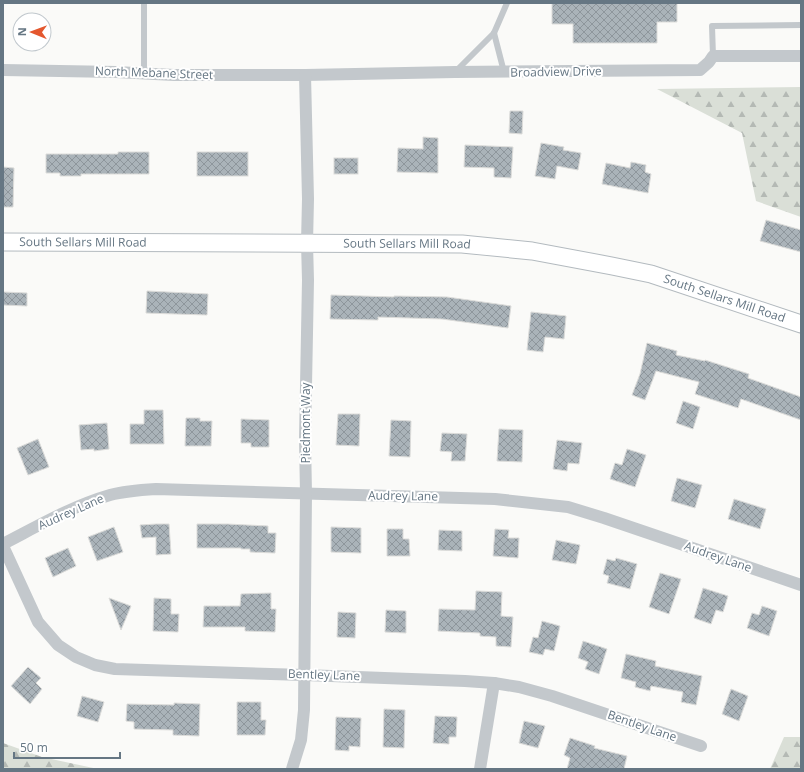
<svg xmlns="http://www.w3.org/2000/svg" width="804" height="772" font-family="'Open Sans',sans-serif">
	<defs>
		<pattern id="forest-firs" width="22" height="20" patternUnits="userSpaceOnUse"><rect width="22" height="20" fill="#dadfd7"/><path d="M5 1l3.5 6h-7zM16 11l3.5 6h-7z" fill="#b4b9b4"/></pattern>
		<pattern id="building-cross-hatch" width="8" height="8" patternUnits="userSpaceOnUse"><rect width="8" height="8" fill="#aab3b9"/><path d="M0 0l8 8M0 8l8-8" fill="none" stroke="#8e969c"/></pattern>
	</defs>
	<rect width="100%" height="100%" fill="#fafaf8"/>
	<g fill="url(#forest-firs)">
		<polygon points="801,87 801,217 756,201 742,133 657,89"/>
		<polygon points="784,737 801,737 801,769 770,769"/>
		<polygon points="3,743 42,757 98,769 3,769"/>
	</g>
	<g fill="url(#building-cross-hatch)" stroke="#dcdcda">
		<polygon points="552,3 677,3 677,22 657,22 657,43 573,43 573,24 552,24"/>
		<polygon points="510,111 523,111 522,134 509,133"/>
		<polygon points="423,137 438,138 438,173 397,172 398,148 423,149"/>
		<polygon points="541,143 564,147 563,150 581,153 578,170 557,166 555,179 535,176"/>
		<polygon points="465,145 513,147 511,178 494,177 494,168 464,167"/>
		<polygon points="118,152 149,152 149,174 81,174 81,176 60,176 60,173 46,173 46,154 118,154"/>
		<rect x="197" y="152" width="51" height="24"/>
		<rect x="334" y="158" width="24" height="16"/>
		<polygon points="631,162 646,165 645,172 651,174 648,193 602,184 606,163 630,168"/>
		<polygon points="3,167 14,168 13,207 3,207"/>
		<polygon points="766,220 801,230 801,252 760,241"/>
		<polygon points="147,291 208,294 207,315 146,313"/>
		<polygon points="3,292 27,293 27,306 3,305"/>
		<polygon points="331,295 394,297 394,296 447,297 511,306 508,328 442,319 378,317 378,320 330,319"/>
		<polygon points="531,312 566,316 564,339 545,337 543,352 527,350"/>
		<polygon points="647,343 677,351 676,355 705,361 705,360 749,374 748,378 801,397 801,420 741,399 738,408 695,394 699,382 656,371 645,400 632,395 640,374"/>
		<polygon points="683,401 700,407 693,429 676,423"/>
		<polygon points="144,410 163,410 164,444 130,444 130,424 144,424"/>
		<polygon points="338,414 360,414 359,446 336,445"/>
		<polygon points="186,418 200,418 200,421 212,421 211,446 185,446"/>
		<polygon points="241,419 269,420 269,447 251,447 251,443 241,443"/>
		<polygon points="391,420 411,421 410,457 389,456"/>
		<polygon points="107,423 109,449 94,451 94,449 81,450 79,425"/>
		<polygon points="499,429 523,430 522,462 497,461"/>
		<polygon points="442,433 467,434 465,461 451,461 452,452 440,451"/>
		<polygon points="38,439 49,467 28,475 17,448"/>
		<polygon points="557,440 582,443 579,464 568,463 567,471 553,469"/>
		<polygon points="627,449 646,455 635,487 610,479 615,463 622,465"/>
		<polygon points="677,478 702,485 695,508 671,501"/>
		<polygon points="734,499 766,509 760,529 728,519"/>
		<polygon points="157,524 169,524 171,554 156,555 156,537 142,538 140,525"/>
		<polygon points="197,524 227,524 268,526 268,533 276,533 275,553 250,552 250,549 241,549 241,548 197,548"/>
		<polygon points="114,527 123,552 97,561 88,537"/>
		<polygon points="331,527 361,528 361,553 331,552"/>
		<polygon points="387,529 403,529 403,539 409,539 410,556 387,556"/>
		<polygon points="495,529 509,530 508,538 519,538 518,558 493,556"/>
		<polygon points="439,530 462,531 462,551 438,550"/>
		<polygon points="556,540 580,545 576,564 552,560"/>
		<polygon points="68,548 76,566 53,577 45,558"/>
		<polygon points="616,558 637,564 630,589 607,583 609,576 603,574 607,559 615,561"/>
		<polygon points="660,573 681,579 669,614 649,607"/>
		<polygon points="703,588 728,596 723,612 716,610 711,624 694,618"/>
		<polygon points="476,591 502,592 501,616 513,617 511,647 496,646 496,637 480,636 480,633 438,631 439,609 475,610"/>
		<polygon points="271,593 271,609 276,609 275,632 245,631 245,627 203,627 204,606 240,606 241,594"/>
		<polygon points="109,598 131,606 121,630"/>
		<polygon points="154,598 171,599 171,614 179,614 178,632 153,631"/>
		<polygon points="762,606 777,611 769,636 747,628 752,613 759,615"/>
		<polygon points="386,610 406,611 406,633 385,632"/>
		<polygon points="338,612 356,613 355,638 337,637"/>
		<polygon points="542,621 560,626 554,651 545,649 543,655 529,652 533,637 538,638"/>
		<polygon points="583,641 607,649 599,674 585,669 588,662 578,658"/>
		<polygon points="626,654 656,661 655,666 702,676 696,705 681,702 683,692 651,686 650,691 635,687 636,682 621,678"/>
		<polygon points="28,667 41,678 36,683 42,689 30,704 11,686"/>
		<polygon points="731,689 748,696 739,721 722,714"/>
		<polygon points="82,696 104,702 98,722 77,716"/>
		<polygon points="237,702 261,702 261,720 266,720 265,735 237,735"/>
		<polygon points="174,703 200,704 199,736 173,735 173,730 134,729 134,722 126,721 127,704 174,705"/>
		<polygon points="384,709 405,710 404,748 383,747"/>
		<polygon points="435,716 457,717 456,737 449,737 449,744 433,743"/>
		<polygon points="336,717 361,718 360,747 349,746 349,751 335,750"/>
		<polygon points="524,721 545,726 538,748 519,743"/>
		<polygon points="570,738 595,746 594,748 627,756 624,769 567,769 570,758 564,755"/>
	</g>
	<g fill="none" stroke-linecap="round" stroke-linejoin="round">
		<defs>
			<g id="secondary">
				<path id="s1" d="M3,242l459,2 70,7 80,15 39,8 150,50"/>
			</g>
		</defs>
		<use href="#secondary" stroke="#b3babf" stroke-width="19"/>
		<g stroke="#c3c8cc" stroke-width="6">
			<polyline points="144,3 144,73"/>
			<polyline points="494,33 504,72"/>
			<polyline points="713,56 712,26 801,25"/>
			<polyline points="456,71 494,33 507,3"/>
		</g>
		<g stroke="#c3c8cc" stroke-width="12">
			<polyline points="3,70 116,72 174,75 305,75 455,72 700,70 709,62 713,56 801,56"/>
			<path d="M3,544c35,-18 69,-38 107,-49 15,-4 30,-5 46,-6l339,10 73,8 36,11 197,67"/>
			<polyline points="3,546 38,622 58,645 76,657 95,665 115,669 304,675 465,681 494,683 519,687 552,696 701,746"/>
			<polyline points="292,769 301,740 304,710 306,494 305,439 308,280 307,243 308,199 305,75"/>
			<polyline points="480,769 494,683"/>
		</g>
		<use href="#secondary" stroke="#fff" stroke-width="17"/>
	</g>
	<g text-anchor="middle" stroke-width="4" stroke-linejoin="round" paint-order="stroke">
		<g font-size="12" fill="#657683" stroke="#fff">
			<text transform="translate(556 72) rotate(-1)" y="4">Broadview Drive</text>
			<text transform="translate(154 73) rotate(2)" y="4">North Mebane Street</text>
			<text dy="4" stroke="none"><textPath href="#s1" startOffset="80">South Sellars Mill Road</textPath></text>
			<text dy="4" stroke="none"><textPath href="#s1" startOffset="404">South Sellars Mill Road</textPath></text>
			<text dy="4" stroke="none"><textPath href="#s1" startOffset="728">South Sellars Mill Road</textPath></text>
			<text transform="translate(306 423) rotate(-90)" y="4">Piedmont Way</text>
			<text transform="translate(403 496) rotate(1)" y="4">Audrey Lane</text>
			<text transform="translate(71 512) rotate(-24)" y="4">Audrey Lane</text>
			<text transform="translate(718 557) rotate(19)" y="4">Audrey Lane</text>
			<text transform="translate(324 675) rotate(2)" y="4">Bentley Lane</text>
			<text transform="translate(642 726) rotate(19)" y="4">Bentley Lane</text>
		</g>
	</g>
	<rect width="804" height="772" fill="none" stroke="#657683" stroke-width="8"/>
	<g transform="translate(32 32) rotate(271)"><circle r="19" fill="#ffffff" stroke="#c1c8cd"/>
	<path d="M0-3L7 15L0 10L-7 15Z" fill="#e4572e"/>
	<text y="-6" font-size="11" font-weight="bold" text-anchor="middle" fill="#657683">N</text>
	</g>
	<path d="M14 752v6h106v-6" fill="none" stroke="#657683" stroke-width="2"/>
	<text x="20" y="752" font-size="12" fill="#657683" stroke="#ffffff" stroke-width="3" paint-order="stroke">50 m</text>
</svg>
